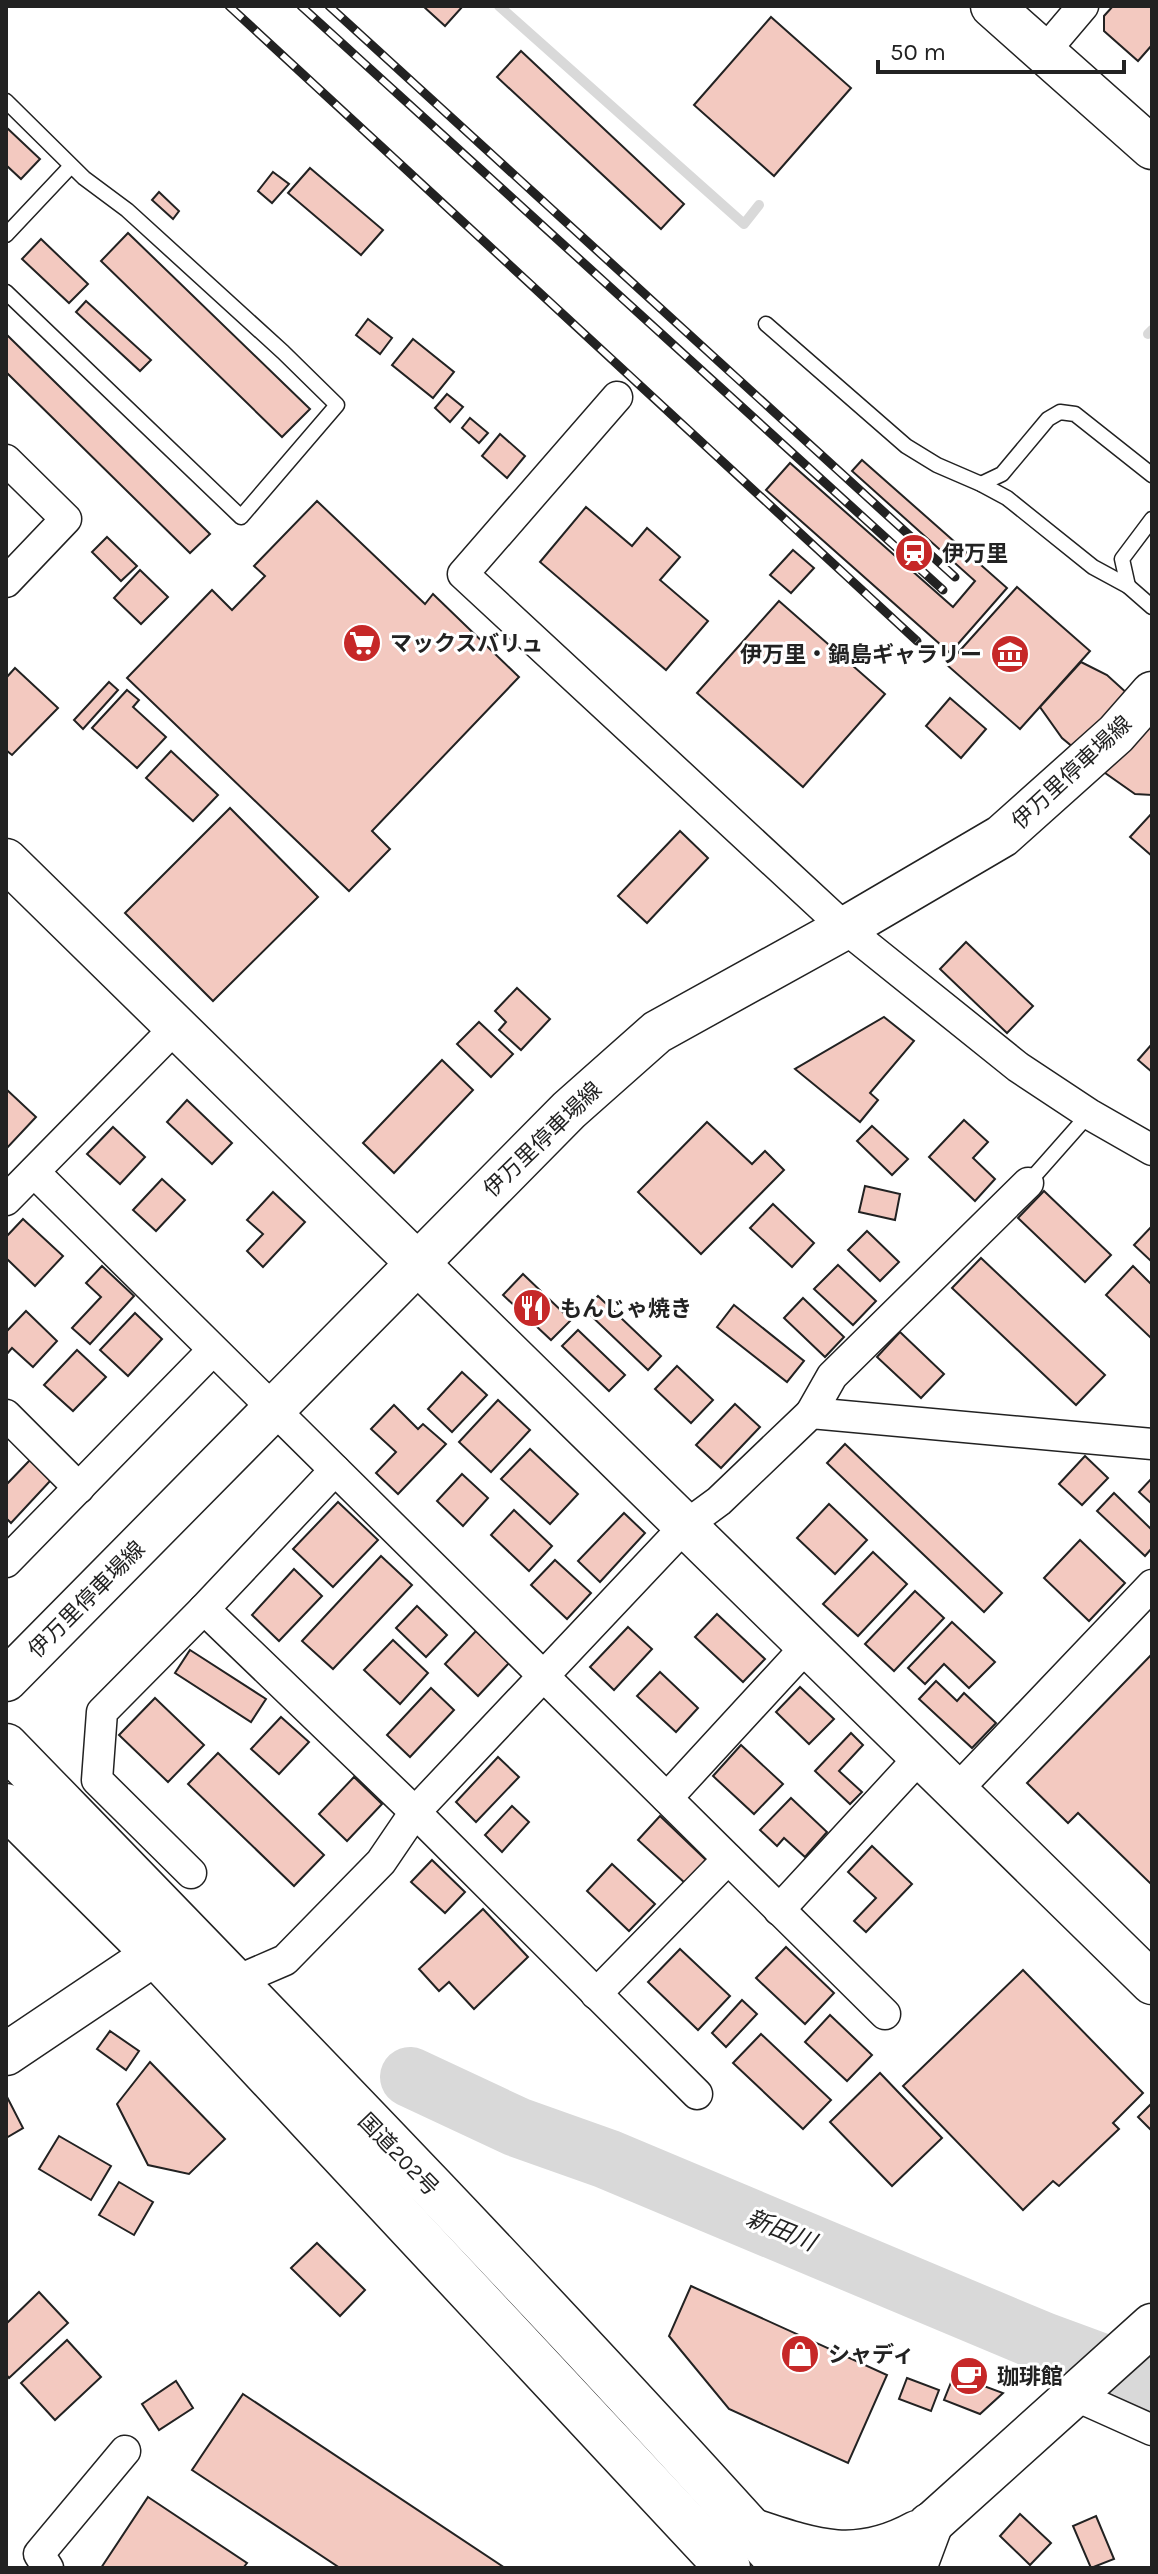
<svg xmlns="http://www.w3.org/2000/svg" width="1158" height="2574" font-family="Karla,'Noto Sans JP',sans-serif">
	<rect width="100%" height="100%" fill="#fff"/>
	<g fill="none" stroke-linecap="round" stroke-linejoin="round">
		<g stroke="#d9d9d9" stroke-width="10">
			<polyline points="499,6 744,224 759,205"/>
			<polyline points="1148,334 1152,330"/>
		</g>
		<polyline stroke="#d9d9d9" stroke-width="60" points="410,2077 517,2127 607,2159 1043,2342 1152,2382"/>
	</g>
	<g fill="#f3c9c0" stroke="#222" stroke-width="2">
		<polygon points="423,6 463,6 445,26"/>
		<polygon points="1113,6 1152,6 1152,45 1138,61 1104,31 1104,16"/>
		<polygon points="771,17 851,88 774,176 694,105"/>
		<polygon points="521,51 684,204 661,229 497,77"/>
		<polygon points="6,127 40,159 21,179 6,165"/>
		<polygon points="310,168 383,230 361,255 288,193"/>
		<polygon points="273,172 289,184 272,203 258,191"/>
		<polygon points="159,192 179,211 173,219 152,200"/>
		<polygon points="128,233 310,409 282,437 101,261"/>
		<polygon points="41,239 88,284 69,303 22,259"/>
		<polygon points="86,301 151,360 140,371 76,312"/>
		<polygon points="368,319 392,338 380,354 356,335"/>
		<polygon points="6,334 210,534 190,553 6,372"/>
		<polygon points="413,339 454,372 433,398 392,365"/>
		<polygon points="447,394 463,407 450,422 435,408"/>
		<polygon points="470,418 488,433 479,443 462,428"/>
		<polygon points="500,434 525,456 507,478 482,456"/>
		<polygon points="862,460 1007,588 950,653 766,490 790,463 953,607 975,581 852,471"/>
		<polygon points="317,501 425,604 433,594 519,677 372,831 390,849 349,891 127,678 212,590 232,610 265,576 254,566"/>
		<polygon points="586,507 632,546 647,528 680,557 660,580 708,621 666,670 540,562"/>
		<polygon points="107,537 137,566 121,581 92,552"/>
		<polygon points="793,550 814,568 791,593 770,575"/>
		<polygon points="140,570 168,597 141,624 114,598"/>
		<polygon points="1017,587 1090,651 1020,729 947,665"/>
		<polygon points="779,601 885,694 803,787 697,693"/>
		<polygon points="1081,662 1107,675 1152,716 1152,795 1135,794 1098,768 1062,738 1040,707"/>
		<polygon points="15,668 58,708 12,755 6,750 6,678"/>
		<polygon points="109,682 118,690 83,729 74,720"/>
		<polygon points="127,690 139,700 133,707 166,737 137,768 92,728"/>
		<polygon points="950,698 986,729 961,758 926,726"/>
		<polygon points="171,751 218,795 193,821 146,778"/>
		<polygon points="230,808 318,897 213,1001 125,913"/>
		<polygon points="1152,813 1152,856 1130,837"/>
		<polygon points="680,831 708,858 647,923 618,896"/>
		<polygon points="966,942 1033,1006 1007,1033 940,969"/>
		<polygon points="517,988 550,1019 521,1050 499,1030 506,1022 495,1011"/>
		<polygon points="884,1017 914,1041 870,1093 878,1100 860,1122 795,1069"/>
		<polygon points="479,1022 513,1054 491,1077 457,1044"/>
		<polygon points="1152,1044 1152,1072 1138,1060"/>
		<polygon points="442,1060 473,1090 394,1173 363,1143"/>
		<polygon points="6,1089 36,1117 6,1149"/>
		<polygon points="187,1100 232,1143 212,1164 167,1122"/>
		<polygon points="964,1120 988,1142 973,1158 995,1179 975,1201 929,1157"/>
		<polygon points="707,1122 752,1164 765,1151 784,1170 701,1254 638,1192"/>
		<polygon points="872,1126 908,1159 892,1175 857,1141"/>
		<polygon points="113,1127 145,1157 120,1184 87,1154"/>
		<polygon points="162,1179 185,1200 156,1231 133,1210"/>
		<polygon points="865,1186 900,1194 895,1220 859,1212"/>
		<polygon points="1044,1191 1111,1255 1085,1282 1018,1218"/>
		<polygon points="273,1192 305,1222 263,1267 247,1251 263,1234 247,1220"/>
		<polygon points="773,1204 814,1243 792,1267 750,1228"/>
		<polygon points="23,1219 63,1256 35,1286 6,1258 6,1237"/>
		<polygon points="1152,1226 1152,1262 1134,1245"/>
		<polygon points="867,1231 899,1262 880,1281 848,1250"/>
		<polygon points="981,1258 1105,1375 1076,1405 952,1288"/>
		<polygon points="838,1265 876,1301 853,1325 814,1289"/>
		<polygon points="102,1266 134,1296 90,1344 72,1328 101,1297 86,1283"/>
		<polygon points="1133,1266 1152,1285 1152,1339 1106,1295"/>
		<polygon points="523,1274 571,1320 551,1340 503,1295"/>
		<polygon points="598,1296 661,1356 648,1370 585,1310"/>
		<polygon points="803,1298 844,1337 825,1357 784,1318"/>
		<polygon points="734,1305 804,1361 787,1382 717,1327"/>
		<polygon points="26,1311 57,1341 33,1367 12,1348 6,1355 6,1332"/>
		<polygon points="135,1313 162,1339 128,1376 100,1350"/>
		<polygon points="578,1330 625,1375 609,1391 562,1346"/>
		<polygon points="900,1332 944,1374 921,1398 877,1357"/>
		<polygon points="77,1350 106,1377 73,1411 44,1385"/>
		<polygon points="677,1366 713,1400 691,1423 655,1389"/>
		<polygon points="462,1372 487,1395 452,1432 428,1409"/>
		<polygon points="498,1400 530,1430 491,1472 459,1442"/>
		<polygon points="735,1404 760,1427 721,1468 696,1445"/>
		<polygon points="394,1405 418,1429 423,1424 446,1444 398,1494 376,1473 396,1452 371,1429"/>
		<polygon points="845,1444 1002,1593 984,1612 827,1463"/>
		<polygon points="530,1449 578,1494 550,1524 501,1479"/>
		<polygon points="1085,1456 1108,1478 1082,1505 1059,1484"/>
		<polygon points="30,1460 51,1480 11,1523 6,1518 6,1485"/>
		<polygon points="462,1474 488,1498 463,1526 437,1501"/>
		<polygon points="1152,1478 1152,1504 1139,1492"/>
		<polygon points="1114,1493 1152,1530 1152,1548 1145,1556 1097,1511"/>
		<polygon points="338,1502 378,1540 333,1587 293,1549"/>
		<polygon points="829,1504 867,1540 835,1574 797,1538"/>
		<polygon points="514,1510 552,1546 529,1571 491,1535"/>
		<polygon points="624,1513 645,1533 600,1582 578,1561"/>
		<polygon points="1080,1540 1125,1583 1089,1621 1044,1578"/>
		<polygon points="873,1552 907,1584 858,1636 823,1604"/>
		<polygon points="381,1556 412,1585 333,1669 302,1641"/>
		<polygon points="555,1560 591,1593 567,1619 531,1585"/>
		<polygon points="294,1569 322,1596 279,1641 252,1615"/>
		<polygon points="915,1591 944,1618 894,1671 865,1644"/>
		<polygon points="417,1606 447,1635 426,1657 396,1628"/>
		<polygon points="717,1614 765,1659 743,1682 695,1637"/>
		<polygon points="952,1622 995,1662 969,1688 944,1664 925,1684 908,1668"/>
		<polygon points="628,1627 652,1649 614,1690 590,1667"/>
		<polygon points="476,1631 509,1663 478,1696 445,1664"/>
		<polygon points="393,1640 428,1673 400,1704 364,1670"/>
		<polygon points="190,1650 266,1699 251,1722 175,1673"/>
		<polygon points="1152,1654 1152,1885 1078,1813 1068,1823 1027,1783"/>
		<polygon points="660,1672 698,1708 676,1732 637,1696"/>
		<polygon points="936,1681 957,1701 964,1693 996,1723 972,1748 919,1699"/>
		<polygon points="800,1687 834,1719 809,1744 776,1712"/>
		<polygon points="431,1688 454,1710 410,1757 387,1735"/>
		<polygon points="155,1698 204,1745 168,1782 119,1735"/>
		<polygon points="281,1717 309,1742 279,1774 251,1749"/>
		<polygon points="851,1733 863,1745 839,1771 862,1792 850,1804 815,1771"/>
		<polygon points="741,1745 783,1784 754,1814 713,1776"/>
		<polygon points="218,1753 324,1855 294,1886 188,1784"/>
		<polygon points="498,1757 519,1777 476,1822 456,1802"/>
		<polygon points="354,1777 382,1804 347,1841 319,1814"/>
		<polygon points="791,1798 827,1832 805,1857 784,1838 777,1846 760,1830"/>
		<polygon points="512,1806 529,1822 502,1852 485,1835"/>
		<polygon points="660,1816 706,1860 685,1883 638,1840"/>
		<polygon points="872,1846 912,1884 866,1932 854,1921 876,1898 848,1872"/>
		<polygon points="432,1860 465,1892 445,1913 411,1882"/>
		<polygon points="612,1864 655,1904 629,1931 587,1891"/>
		<polygon points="483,1909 528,1957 474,2009 449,1982 439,1991 419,1969"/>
		<polygon points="786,1947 834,1993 805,2024 756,1978"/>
		<polygon points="680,1949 730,1996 698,2030 648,1982"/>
		<polygon points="1023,1970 1143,2093 1113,2123 1119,2129 1059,2186 1053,2181 1023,2210 903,2086"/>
		<polygon points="742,2000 757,2014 726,2047 712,2033"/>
		<polygon points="830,2015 872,2055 847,2081 805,2042"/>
		<polygon points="110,2031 139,2051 126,2070 97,2049"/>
		<polygon points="761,2034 831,2100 803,2129 733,2063"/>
		<polygon points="150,2062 225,2139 189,2174 148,2165 117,2104"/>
		<polygon points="880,2073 942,2138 892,2186 830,2122"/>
		<polygon points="6,2095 23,2128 6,2138"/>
		<polygon points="1152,2103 1152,2131 1138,2117"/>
		<polygon points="59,2136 111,2166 91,2200 39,2169"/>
		<polygon points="119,2182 153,2202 134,2235 99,2215"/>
		<polygon points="317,2243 365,2290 340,2316 291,2268"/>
		<polygon points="691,2286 887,2375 848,2463 729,2409 669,2336"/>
		<polygon points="39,2292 68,2323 9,2378 6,2374 6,2324"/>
		<polygon points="67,2340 101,2377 55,2420 21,2383"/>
		<polygon points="954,2375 1003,2393 980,2414 944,2400"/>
		<polygon points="907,2378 939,2390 931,2411 899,2399"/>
		<polygon points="176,2381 193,2408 159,2430 142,2404"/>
		<polygon points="243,2394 505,2568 340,2568 192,2470"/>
		<polygon points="148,2497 247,2563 243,2568 101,2568"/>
		<polygon points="1020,2514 1051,2543 1030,2565 1000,2536"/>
		<polygon points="1096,2516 1114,2559 1091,2568 1073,2526"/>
	</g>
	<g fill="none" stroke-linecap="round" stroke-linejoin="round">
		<defs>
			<g id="lane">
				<polyline points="6,101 84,178 127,210 283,352 337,405 241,517 6,292"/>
				<polyline points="6,235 71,166"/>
				<polyline points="766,324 906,446 937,465 981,484 1007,498 1093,567 1128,586 1152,607"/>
				<polyline points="981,484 1002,474 1048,419 1060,412 1075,414 1152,475"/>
				<polyline points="1128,586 1122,559 1152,519"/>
				<polyline points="1028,1183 1089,1114"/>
			</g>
			<g id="street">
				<polyline points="1044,52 1083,6"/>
				<polyline points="617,397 463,574 845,928 1018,1067 1089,1114 1152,1150"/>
				<polyline points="6,460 66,519 6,582"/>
				<polyline points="34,1172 885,2014"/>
				<polyline points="6,1200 176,1027"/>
				<polyline points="811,1413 832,1376 1028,1183"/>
				<polyline points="6,1415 79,1488"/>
				<polyline points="6,1562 213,1350"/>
				<polyline points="204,1609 415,1812 697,2094"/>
				<polyline points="955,1792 1152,1585"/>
				<polyline points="667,1798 807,1646"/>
				<polyline points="191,1873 97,1780 102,1712 204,1609 335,1470"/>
				<polyline points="779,1910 920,1757"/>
				<polyline points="234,1982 285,1960 381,1862 415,1812 685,1526 719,1501 811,1413 1152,1444"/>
				<polyline points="596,1994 728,1859"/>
				<polyline points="1074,2395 1152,2430"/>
				<polyline points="48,2568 39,2554 125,2451"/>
			</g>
			<g id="secondary">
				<polyline points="992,6 1152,148"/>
				<polyline points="6,860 1152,1983"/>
				<polyline points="6,1680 569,1110 657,1032 845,928 1002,836 1116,734 1152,693"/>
				<polyline points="6,2054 155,1954 188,1966"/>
				<path d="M750,2529c63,21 105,37 167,3"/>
				<polyline points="888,2568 930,2525 1152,2325"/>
			</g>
			<g id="highway">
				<path d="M6,1746c263,271 527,541 779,822"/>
				<polyline points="6,1806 155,1954 728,2568"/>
				<polyline points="914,2568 930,2525"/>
			</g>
		</defs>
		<use href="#lane" stroke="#222" stroke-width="17"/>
		<use href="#street" stroke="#222" stroke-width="33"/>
		<use href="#secondary" stroke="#222" stroke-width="45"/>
		<use href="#highway" stroke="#222" stroke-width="47"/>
		<use href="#lane" stroke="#fff" stroke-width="14"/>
		<use href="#street" stroke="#fff" stroke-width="30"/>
		<use href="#secondary" stroke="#fff" stroke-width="42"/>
		<use href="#highway" stroke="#fff" stroke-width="44"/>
		<defs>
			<g id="rail">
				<polyline points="229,6 917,641"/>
				<polyline points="301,6 943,590"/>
				<polyline points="329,6 955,577"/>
			</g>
		</defs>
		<use href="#rail" stroke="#222" stroke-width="9"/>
		<use href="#rail" stroke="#fff" stroke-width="6" stroke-dasharray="18" stroke-linecap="butt"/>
	</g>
	<defs>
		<symbol id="station-disc" viewBox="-11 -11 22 22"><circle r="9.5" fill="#c62828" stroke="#fff"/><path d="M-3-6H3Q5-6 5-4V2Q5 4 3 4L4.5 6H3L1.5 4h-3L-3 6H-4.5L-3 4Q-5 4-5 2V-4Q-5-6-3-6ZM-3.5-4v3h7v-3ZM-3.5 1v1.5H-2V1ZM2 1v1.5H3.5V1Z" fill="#fff"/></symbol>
		<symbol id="supermarket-disc" viewBox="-11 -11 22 22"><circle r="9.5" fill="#c62828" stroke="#fff"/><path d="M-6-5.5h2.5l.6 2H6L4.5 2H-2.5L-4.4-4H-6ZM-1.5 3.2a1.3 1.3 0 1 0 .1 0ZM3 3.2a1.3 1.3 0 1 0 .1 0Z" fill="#fff"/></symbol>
		<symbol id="museum-disc" viewBox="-11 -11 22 22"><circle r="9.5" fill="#c62828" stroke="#fff"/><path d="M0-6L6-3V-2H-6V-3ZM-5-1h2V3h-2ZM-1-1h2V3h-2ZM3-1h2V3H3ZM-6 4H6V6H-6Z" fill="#fff"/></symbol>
		<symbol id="restaurant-disc" viewBox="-11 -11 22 22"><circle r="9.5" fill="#c62828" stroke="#fff"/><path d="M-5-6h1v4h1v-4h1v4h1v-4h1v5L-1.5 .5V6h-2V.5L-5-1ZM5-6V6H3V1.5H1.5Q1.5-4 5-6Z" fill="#fff"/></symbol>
		<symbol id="shop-disc" viewBox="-11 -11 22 22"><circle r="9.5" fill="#c62828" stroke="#fff"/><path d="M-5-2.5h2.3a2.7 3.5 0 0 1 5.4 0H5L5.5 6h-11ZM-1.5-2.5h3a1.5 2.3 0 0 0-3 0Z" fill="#fff"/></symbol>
		<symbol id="cafe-disc" viewBox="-11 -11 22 22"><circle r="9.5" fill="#c62828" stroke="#fff"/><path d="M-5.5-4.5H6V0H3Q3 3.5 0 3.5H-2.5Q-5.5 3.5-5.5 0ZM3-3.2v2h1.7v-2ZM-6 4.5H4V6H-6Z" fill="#fff"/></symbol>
	</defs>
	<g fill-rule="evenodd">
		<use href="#station-disc" x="892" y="531" width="44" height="44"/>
		<use href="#supermarket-disc" x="340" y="621" width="44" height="44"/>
		<use href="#museum-disc" x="988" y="632" width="44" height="44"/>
		<use href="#restaurant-disc" x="510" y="1286" width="44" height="44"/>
		<use href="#shop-disc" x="778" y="2332" width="44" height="44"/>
		<use href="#cafe-disc" x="947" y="2354" width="44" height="44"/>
	</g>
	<g text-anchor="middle" stroke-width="6" stroke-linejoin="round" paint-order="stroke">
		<g font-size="22" font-weight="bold" fill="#222" stroke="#fff" text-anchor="start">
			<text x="942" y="561">伊万里</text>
			<text x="390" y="651">マックスバリュ</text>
			<text x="982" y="662" text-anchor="end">伊万里・鍋島ギャラリー</text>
			<text x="560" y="1316">もんじゃ焼き</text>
			<text x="828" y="2362">シャディ</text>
			<text x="997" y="2384">珈琲館</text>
		</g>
		<g font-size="22" fill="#222" stroke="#fff">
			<text transform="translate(1071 772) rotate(-43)" y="8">伊万里停車場線</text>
			<text transform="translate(542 1139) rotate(-44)" y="8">伊万里停車場線</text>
			<text transform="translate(86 1599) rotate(-45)" y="8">伊万里停車場線</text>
			<text transform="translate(399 2154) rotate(46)" y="8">国道202号</text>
		</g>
		<g font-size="24" font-style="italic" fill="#222" stroke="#fff">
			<text transform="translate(781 2230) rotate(22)" y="8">新田川</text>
		</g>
	</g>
	<rect width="1158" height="2574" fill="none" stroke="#222222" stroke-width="16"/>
	<path d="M878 60v12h246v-12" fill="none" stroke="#222222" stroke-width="4"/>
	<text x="890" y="60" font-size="24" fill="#222222" stroke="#ffffff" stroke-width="6" paint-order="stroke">50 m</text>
</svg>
